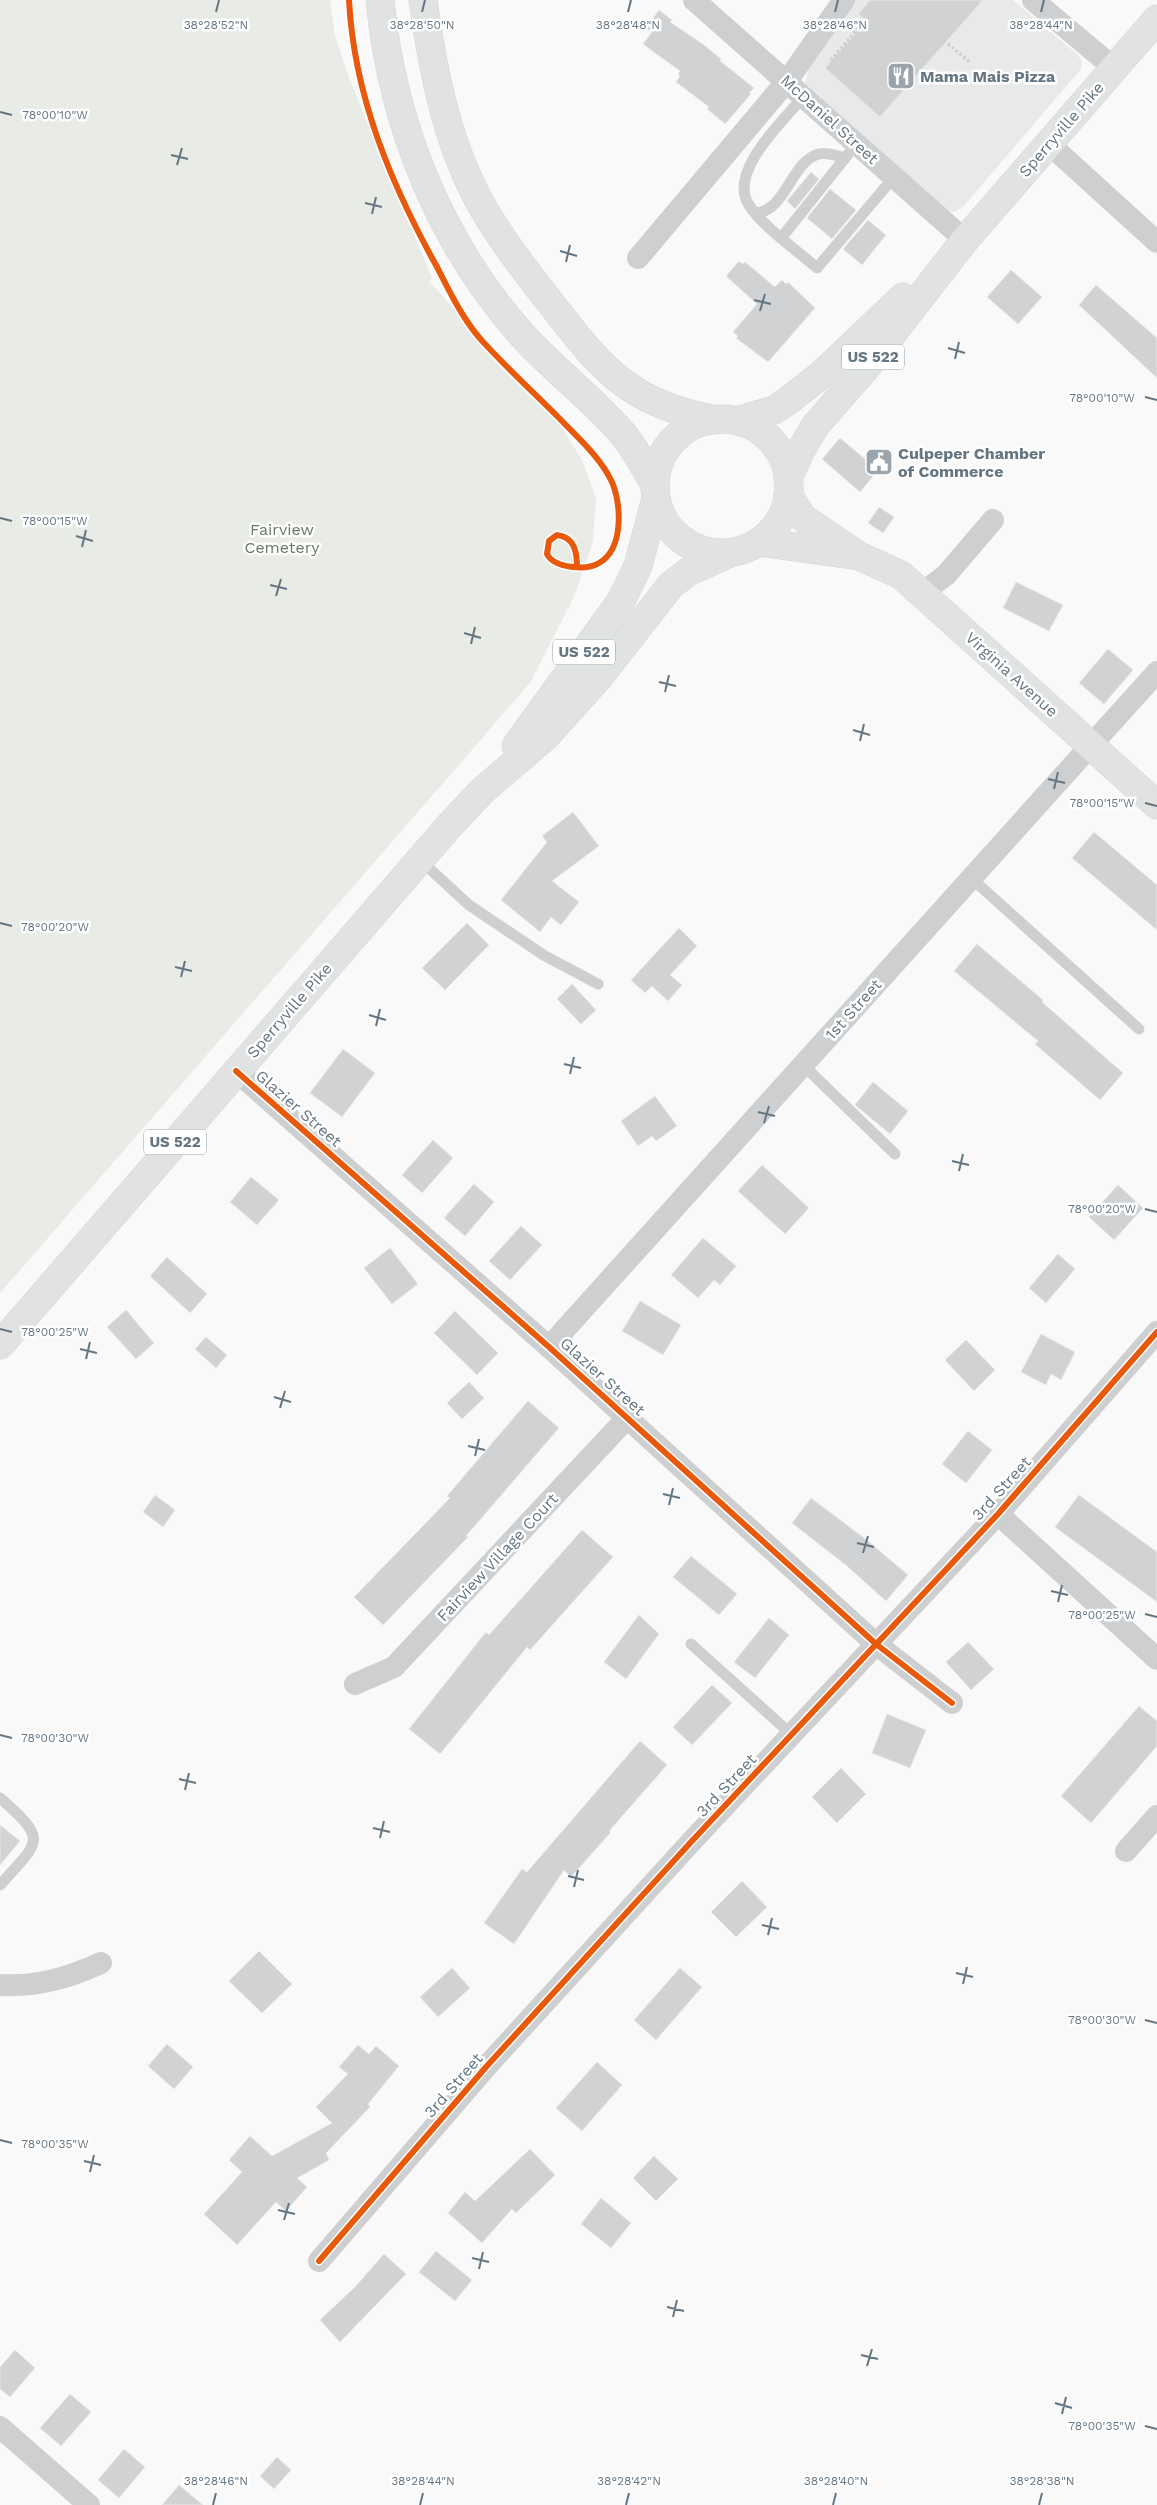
<svg xmlns="http://www.w3.org/2000/svg" width="1157" height="2505" font-family="'Work Sans',sans-serif">
	<rect width="100%" height="100%" fill="#f9f9f9"/>
	<polygon fill="#e8e9e9" points="855,0 1013,0 1078,55 1082,62 1081,69 963,207 954,212 948,211 805,83 809,67"/>
	<polygon fill="#e8ebe6" points="0,0 330,0 335,36 349,78 432,278 429,281 562,427 582,460 596,498 593,541 575,595 530,683 0,1293"/>
	<g fill="#d0d2d3" stroke="#e8e8e8">
		<polygon points="870,0 983,0 880,117 825,68 866,21 858,14"/>
		<polygon points="659,10 672,20 670,22 704,45 721,59 720,61 754,88 749,93 751,94 725,124 707,109 709,107 676,82 680,76 678,74 680,71 643,44 652,32 646,28"/>
		<polygon points="811,172 819,179 795,209 787,201"/>
		<polygon points="830,189 856,210 832,239 807,218"/>
		<polygon points="868,220 886,235 862,265 843,249"/>
		<polygon points="739,261 742,264 745,262 775,287 782,280 786,284 788,282 815,308 768,362 736,338 738,336 733,332 757,304 726,276"/>
		<polygon points="1011,270 1042,297 1018,324 987,297"/>
		<polygon points="1096,285 1157,338 1157,378 1079,305"/>
		<polygon points="840,438 878,470 860,492 822,459"/>
		<polygon points="879,507 894,517 883,533 868,523"/>
		<polygon points="1016,582 1063,605 1049,631 1003,608"/>
		<polygon points="1108,649 1133,670 1104,704 1079,683"/>
		<polygon points="573,812 599,846 552,881 579,902 561,925 551,917 540,932 501,900 547,842 542,836"/>
		<polygon points="1094,832 1157,885 1157,930 1072,858"/>
		<polygon points="467,923 489,945 445,990 422,968"/>
		<polygon points="679,928 697,946 670,975 682,985 668,1001 652,986 645,993 631,980"/>
		<polygon points="977,944 1043,1000 1042,1002 1123,1073 1100,1100 1035,1044 1038,1041 954,971"/>
		<polygon points="572,984 596,1010 581,1024 557,999"/>
		<polygon points="343,1049 375,1073 342,1117 310,1093"/>
		<polygon points="873,1082 908,1111 890,1134 855,1105"/>
		<polygon points="655,1096 677,1126 656,1141 652,1136 638,1146 621,1121"/>
		<polygon points="433,1140 453,1158 422,1193 402,1175"/>
		<polygon points="762,1165 809,1208 785,1234 738,1191"/>
		<polygon points="251,1177 279,1200 257,1225 230,1202"/>
		<polygon points="474,1184 494,1202 465,1236 444,1218"/>
		<polygon points="1118,1185 1143,1208 1114,1240 1089,1217"/>
		<polygon points="521,1226 542,1245 510,1280 489,1261"/>
		<polygon points="703,1238 736,1266 720,1285 714,1280 698,1298 671,1275"/>
		<polygon points="390,1248 418,1284 392,1304 364,1268"/>
		<polygon points="1058,1254 1075,1269 1046,1303 1029,1288"/>
		<polygon points="167,1257 207,1294 190,1313 150,1276"/>
		<polygon points="640,1301 681,1325 663,1355 622,1331"/>
		<polygon points="126,1310 154,1343 136,1359 107,1327"/>
		<polygon points="455,1311 498,1353 477,1375 434,1333"/>
		<polygon points="1041,1334 1075,1352 1061,1380 1051,1374 1046,1385 1021,1372"/>
		<polygon points="206,1337 227,1355 216,1368 195,1349"/>
		<polygon points="966,1340 995,1370 974,1391 945,1360"/>
		<polygon points="469,1382 484,1398 462,1419 447,1403"/>
		<polygon points="528,1401 559,1428 466,1536 468,1537 383,1625 354,1597 450,1498 447,1496"/>
		<polygon points="968,1431 992,1450 966,1483 942,1464"/>
		<polygon points="155,1495 175,1510 163,1527 143,1512"/>
		<polygon points="1079,1495 1157,1552 1157,1602 1055,1527"/>
		<polygon points="811,1498 868,1541 908,1575 886,1601 847,1566 792,1523"/>
		<polygon points="582,1530 613,1557 530,1650 527,1647 440,1754 409,1729 486,1632 489,1635"/>
		<polygon points="691,1556 737,1594 719,1615 673,1577"/>
		<polygon points="639,1615 659,1634 626,1679 604,1662"/>
		<polygon points="769,1618 789,1635 755,1678 734,1662"/>
		<polygon points="968,1642 994,1669 971,1690 946,1662"/>
		<polygon points="712,1685 732,1703 692,1745 673,1727"/>
		<polygon points="1139,1706 1157,1721 1157,1746 1091,1823 1061,1796"/>
		<polygon points="887,1714 926,1730 910,1768 872,1753"/>
		<polygon points="640,1741 667,1765 609,1831 611,1832 571,1877 564,1870 514,1944 484,1923 522,1869 527,1872"/>
		<polygon points="841,1768 866,1794 837,1823 812,1797"/>
		<polygon points="0,1825 20,1841 0,1865"/>
		<polygon points="742,1881 767,1907 736,1937 711,1912"/>
		<polygon points="259,1951 292,1984 262,2013 229,1981"/>
		<polygon points="452,1968 470,1988 438,2017 420,1997"/>
		<polygon points="680,1968 702,1987 656,2040 634,2020"/>
		<polygon points="167,2044 193,2067 174,2089 148,2066"/>
		<polygon points="358,2045 369,2054 376,2046 399,2066 368,2104 370,2107 326,2153 329,2160 297,2178 307,2187 286,2211 276,2202 237,2245 204,2214 242,2172 229,2160 250,2136 272,2156 332,2123 316,2107 348,2074 339,2067"/>
		<polygon points="597,2062 622,2085 582,2131 556,2108"/>
		<polygon points="530,2149 555,2175 516,2213 512,2209 482,2243 448,2213 465,2192 475,2201"/>
		<polygon points="654,2156 678,2179 656,2201 633,2178"/>
		<polygon points="601,2198 631,2223 611,2248 581,2224"/>
		<polygon points="436,2251 472,2280 455,2301 419,2272"/>
		<polygon points="384,2254 406,2274 340,2342 320,2320 355,2287"/>
		<polygon points="15,2350 35,2368 10,2397 0,2389 0,2367"/>
		<polygon points="70,2394 91,2412 61,2446 40,2428"/>
		<polygon points="124,2449 145,2467 119,2498 98,2480"/>
		<polygon points="277,2457 291,2470 274,2489 260,2476"/>
		<polygon points="179,2485 203,2505 162,2505"/>
	</g>
	<g fill="none" stroke-linecap="round" stroke-linejoin="round">
		<defs>
			<g id="secondary">
				<path d="M380,0c12,124 60,243 143,336 31,34 70,63 100,98 13,16 22,34 32,51"/>
				<path d="M423,0c10,72 25,150 63,213 20,33 43,63 67,93 51,66 76,96 162,114"/>
				<polyline points="788,495 803,518 859,556 901,575 1157,805"/>
				<polyline points="759,542 852,555"/>
			</g>
			<g id="primary">
				<circle cx="722" cy="486" r="67"/>
				<polyline points="737,421 774,410 789,400 821,375 903,297"/>
				<polyline points="788,478 801,450 815,426 864,370 965,240 1157,19"/>
				<polyline points="516,746 621,601 638,566 656,498"/>
				<polyline points="0,1345 450,825 482,791 545,737 599,677 671,585 688,572 730,553"/>
			</g>
		</defs>
		<use href="#secondary" stroke="#d5d6d7" stroke-width="29"/>
		<use href="#primary" stroke="#d5d6d7" stroke-width="29"/>
		<g stroke="#cbcccd" stroke-width="3" stroke-dasharray="2.5 2.5" stroke-linecap="butt">
			<polyline points="948,44 970,62"/>
			<polyline points="831,60 865,20"/>
		</g>
		<g stroke="#cecfd0" stroke-width="11">
			<path d="M804,96c-20,24 -77,76 -55,109 13,21 49,46 68,63l77,-91"/>
			<path d="M755,213c31,-1 36,-52 64,-59 8,-2 18,2 26,4"/>
			<polyline points="782,237 857,143"/>
			<polyline points="419,859 469,905 545,956 598,984"/>
			<polyline points="970,877 1139,1029"/>
			<polyline points="803,1065 895,1154"/>
			<polyline points="691,1644 791,1734"/>
			<path d="M0,1798c49,43 40,42 0,87"/>
		</g>
		<g stroke="#cecfd0" stroke-width="22">
			<polyline points="694,0 965,240"/>
			<polyline points="1033,0 1114,68"/>
			<polyline points="1048,143 1157,242"/>
			<polyline points="638,258 787,81 844,0"/>
			<polyline points="922,593 946,575 993,520"/>
			<polyline points="236,1071 549,1347 876,1644 952,1703"/>
			<polyline points="549,1347 1157,672"/>
			<polyline points="998,1514 1157,1659"/>
			<polyline points="355,1684 394,1667 628,1417"/>
			<polyline points="1126,1851 1157,1816"/>
			<path d="M0,1985c37,2 68,-7 101,-22"/>
			<polyline points="319,2261 486,2067 691,1842 998,1514 1157,1332"/>
			<polyline points="0,2427 89,2505"/>
		</g>
		<use href="#secondary" stroke="#e1e2e2" stroke-width="28"/>
		<use href="#primary" stroke="#e1e2e2" stroke-width="28"/>
		<defs>
			<g id="cycleway">
				<path d="M349,0c5,96 42,184 88,267 14,27 27,55 48,77 24,26 50,50 75,75 18,19 39,37 51,61 11,23 13,69 -12,83 -13,8 -45,5 -52,-9l2,-13 8,-6c18,2 20,18 20,32"/>
				<polyline points="236,1071 549,1347 876,1644 952,1703"/>
				<polyline points="319,2261 486,2067 691,1842 998,1514 1157,1332"/>
			</g>
		</defs>
		<use href="#cycleway" stroke="#fff" stroke-width="9"/>
		<use href="#cycleway" stroke="#e8590c" stroke-width="6"/>
	</g>
	<path fill="none" stroke="#657683" stroke-width="2" d="M216,12l3,-12M422,12l3,-12M628,12l3,-12M835,12l3,-12M1041,12l3,-12M0,112l12,3M171,155l17,4M177,165l5,-17M365,203l17,4M372,214l4,-17M560,251l17,5M566,262l4,-17M754,300l17,4M760,311l5,-17M948,348l17,5M955,359l4,-17M1145,397l12,3M0,518l12,3M76,536l17,5M82,547l4,-17M270,585l17,4M276,596l5,-17M464,633l17,5M471,644l4,-17M659,682l17,4M665,692l4,-17M853,730l17,5M860,741l4,-17M1048,779l17,4M1054,789l4,-17M1145,803l12,3M0,923l12,3M175,967l17,4M181,977l4,-16M369,1015l17,5M376,1026l4,-17M564,1064l17,4M570,1074l4,-17M758,1112l17,4M764,1123l5,-17M952,1161l17,4M959,1171l4,-17M1145,1209l12,3M0,1329l12,3M80,1349l17,4M86,1359l4,-17M274,1397l17,5M280,1408l5,-17M468,1446l17,4M475,1456l4,-17M663,1494l17,4M669,1505l4,-17M857,1543l17,4M863,1553l5,-17M1051,1591l17,4M1058,1602l4,-17M1145,1614l12,3M0,1735l12,3M179,1779l17,4M185,1790l4,-17M373,1828l17,4M380,1838l4,-17M568,1876l16,4M574,1887l4,-17M762,1925l17,4M768,1935l4,-17M956,1973l17,4M963,1984l4,-17M1145,2020l12,3M0,2140l12,3M84,2161l17,4M90,2172l4,-17M278,2210l17,4M284,2220l5,-17M472,2258l17,4M479,2269l4,-17M667,2307l17,4M673,2317l4,-17M861,2355l17,4M867,2366l5,-17M1055,2403l17,5M1062,2414l4,-17M1145,2426l12,3M213,2505l3,-12M420,2505l3,-12M626,2505l3,-12M833,2505l3,-12M1039,2505l3,-12"/>
	<defs>
		<symbol id="restaurant-square" viewBox="-11 -11 22 22"><rect x="-9" y="-9" width="18" height="18" rx="4" fill="#99a4ac" stroke="#fff"/><path d="M-5-6h1v4h1v-4h1v4h1v-4h1v5L-1.5 .5V6h-2V.5L-5-1ZM5-6V6H3V1.5H1.5Q1.5-4 5-6Z" fill="#fff"/></symbol>
		<symbol id="civic-square" viewBox="-11 -11 22 22"><rect x="-9" y="-9" width="18" height="18" rx="4" fill="#99a4ac" stroke="#fff"/><path d="M-.6-6.5H3V-4.5H.6V-3L4-1V1h2V6H-6V1h2V-1L-.6-3ZM-1.2 2.5V6h2.4V2.5Z" fill="#fff"/></symbol>
	</defs>
	<g fill-rule="evenodd">
		<use href="#restaurant-square" x="885" y="60" width="32" height="32"/>
		<use href="#civic-square" x="863" y="446" width="32" height="32"/>
	</g>
	<g text-anchor="middle" stroke-width="5" stroke-linejoin="round" paint-order="stroke">
		<g fill="#fff" stroke="#939fa8" stroke-width="1">
			<rect x="842" y="344.5" width="62" height="25" rx="4"/>
			<rect x="553" y="639.5" width="62" height="25" rx="4"/>
			<rect x="144" y="1129.5" width="62" height="25" rx="4"/>
		</g>
		<g font-size="15" font-weight="bold" fill="#657683">
			<text x="873" y="362">US 522</text>
			<text x="584" y="657">US 522</text>
			<text x="175" y="1147">US 522</text>
		</g>
		<g font-size="16" font-weight="bold" fill="#657683" stroke="#fff" text-anchor="start">
			<text x="920" y="82">Mama Mais Pizza</text>
			<text x="898" y="459">Culpeper Chamber<tspan x="898" dy="18">of Commerce</tspan></text>
		</g>
		<g font-size="16" fill="#657683" stroke="#fff">
			<text transform="translate(830 119) rotate(42)" y="6">McDaniel Street</text>
			<text transform="translate(1061 129) rotate(-49)" y="6">Sperryville Pike</text>
			<text transform="translate(1012 674) rotate(42)" y="6">Virginia Avenue</text>
			<text transform="translate(853 1009) rotate(-48)" y="6">1st Street</text>
			<text transform="translate(289 1010) rotate(-49)" y="6">Sperryville Pike</text>
			<text transform="translate(299 1108) rotate(41)" y="6">Glazier Street</text>
			<text transform="translate(603 1376) rotate(42)" y="6">Glazier Street</text>
			<text transform="translate(1001 1488) rotate(-48)" y="6">3rd Street</text>
			<text transform="translate(497 1557) rotate(-47)" y="6">Fairview Village Court</text>
			<text transform="translate(726 1785) rotate(-47)" y="6">3rd Street</text>
			<text transform="translate(453 2085) rotate(-49)" y="6">3rd Street</text>
		</g>
		<g font-size="16" fill="#687a64" stroke="#fff">
			<text x="282" y="535">Fairview<tspan x="282" dy="18">Cemetery</tspan></text>
		</g>
	</g>
	<g font-size="12" text-anchor="middle" fill="#657683" stroke="#fff" stroke-width="5" stroke-linejoin="round" paint-order="stroke">
		<text x="216" y="29">38°28'52"N</text>
		<text x="422" y="29">38°28'50"N</text>
		<text x="628" y="29">38°28'48"N</text>
		<text x="835" y="29">38°28'46"N</text>
		<text x="1041" y="29">38°28'44"N</text>
		<text x="55" y="119">78°00'10"W</text>
		<text x="1102" y="402">78°00'10"W</text>
		<text x="55" y="525">78°00'15"W</text>
		<text x="1102" y="807">78°00'15"W</text>
		<text x="55" y="931">78°00'20"W</text>
		<text x="1102" y="1213">78°00'20"W</text>
		<text x="55" y="1336">78°00'25"W</text>
		<text x="1102" y="1619">78°00'25"W</text>
		<text x="55" y="1742">78°00'30"W</text>
		<text x="1102" y="2024">78°00'30"W</text>
		<text x="55" y="2148">78°00'35"W</text>
		<text x="1102" y="2430">78°00'35"W</text>
		<text x="216" y="2485">38°28'46"N</text>
		<text x="423" y="2485">38°28'44"N</text>
		<text x="629" y="2485">38°28'42"N</text>
		<text x="836" y="2485">38°28'40"N</text>
		<text x="1042" y="2485">38°28'38"N</text>
	</g>
</svg>
